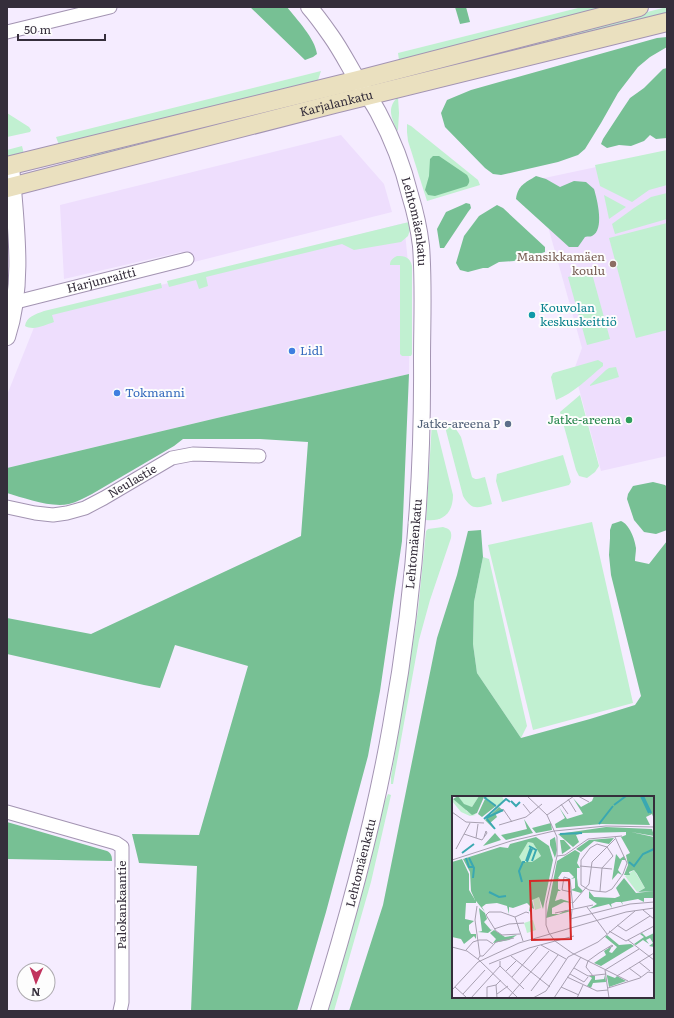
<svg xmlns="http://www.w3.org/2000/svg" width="674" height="1018" font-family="Literata,serif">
	<rect width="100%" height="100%" fill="#f5ecff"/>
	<g fill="#eedefd">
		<polygon points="341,135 384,184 392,212 194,262 181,252 64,279 60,205"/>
		<polygon points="667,152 667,456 601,471 574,370 582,348 535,180"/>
		<polygon points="404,223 410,282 409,374 217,418 7,468 7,395 39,315 185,279"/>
	</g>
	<g fill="#c1f0d1">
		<polygon points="582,7 610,7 399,60 398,53"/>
		<polygon points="667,7 667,15 457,67 456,64 492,51"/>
		<polygon points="321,71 318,80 59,145 56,137"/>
		<path d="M398,97l1,16 -1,17 -1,1c-5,-13 -11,-23 1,-34z"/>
		<polygon points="268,109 244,119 92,158 91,155 137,140"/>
		<polygon points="7,113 29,127 31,130 30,132 7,137"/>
		<polygon points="407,124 411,126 478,180 480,185 427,201 408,141 407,132"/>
		<polygon points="22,146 24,154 7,158 7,150"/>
		<polygon points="667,150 667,185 649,190 632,202 600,186 595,165"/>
		<polygon points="667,193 667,219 615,234 612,224 634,208 651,197"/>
		<polygon points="604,195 626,207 609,219"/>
		<polygon points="409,222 410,230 408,236 401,242 354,250 342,244 206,277 208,286 199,289 196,280 169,287 167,281"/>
		<polygon points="667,223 667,330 636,338 609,238"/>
		<path d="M397,256c8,0 13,1 15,10v88l-1,2h-9l-2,-2v-89h-10c0,-5 3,-7 7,-9z"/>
		<polygon points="591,270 610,339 587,345 568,277"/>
		<path d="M161,283l1,5 -110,27 2,7c-9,3 -20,9 -29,4 1,-9 11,-12 19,-15z"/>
		<path d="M598,360l5,3v3c-15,12 -29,27 -47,34l-5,-23 2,-4z"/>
		<polygon points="616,367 619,377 590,386 590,385 606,370 609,368"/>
		<polygon points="580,395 599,466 595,472 587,478 579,476 576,470 560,412"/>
		<path d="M432,422l3,1 18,72c0,17 -9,27 -27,25z"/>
		<path d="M447,422c7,4 10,8 14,15l11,40c4,4 8,1 13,0l7,27c-15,4 -20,7 -29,-8l-19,-73z"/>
		<polygon points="563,455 571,482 569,485 502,502 496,481 497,474"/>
		<polygon points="592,522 633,703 533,730 488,545"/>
		<path d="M443,527c7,2 9,4 8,11l-21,62 -11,40 -26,144h-2v-7l23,-141 4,-26 8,-79 2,-2z"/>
		<polygon points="483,557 489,559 527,726 521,738 477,673 473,644 474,602"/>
		<path d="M388,794l3,1 -20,87 -37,129h-6c14,-48 28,-95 41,-143 6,-24 8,-52 19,-74z"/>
	</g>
	<g fill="#77c094" fill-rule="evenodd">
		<path d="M250,7h37c10,13 28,31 30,47l-4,3 -8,3z"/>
		<polygon points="455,7 466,7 470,22 460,24"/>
		<polygon points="667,37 667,47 650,57 638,67 618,93 601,123 585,149 578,155 558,162 501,175 493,174 485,168 445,127 441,113 447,100 471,90 657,38"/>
		<polygon points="667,68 667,138 656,139 650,135 644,141 631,146 619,145 607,148 601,144 603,139 622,110 630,98 644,88 663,69"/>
		<path d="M433,156h6l28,19c3,5 3,7 0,11l-32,10 -7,-1 -3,-5 4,-14 1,-17z"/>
		<path d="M536,176l10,3 14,8 14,-6 12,1 8,7c3,10 11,41 -2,47 -2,1 -4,0 -7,1l-7,10h-9l-53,-48c2,-14 9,-16 20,-23z"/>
		<polygon points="466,203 470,204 471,208 468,212 444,248 440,248 437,229 446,212 462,205"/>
		<polygon points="497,205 503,208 545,247 545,252 539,254 532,254 514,261 499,262 488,268 483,268 468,272 460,270 456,263 464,236 479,216"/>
		<path d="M409,374l-7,167 -22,150 -12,65 -42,156 -29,99h-106l6,-145 -58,-3 -7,-29 67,1 49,-169 -73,-21 -15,43 -16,-3 -137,-31v-36l84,16 210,-98 7,-94 -48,-3h-77l-9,7 -82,48c-8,4 -15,8 -23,10 -18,4 -45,-6 -62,-11v-25l210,-50z"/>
		<polygon points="653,482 665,485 667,487 667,530 656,534 644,532 634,520 627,499 628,494 633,486"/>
		<path d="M621,521c8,3 14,18 15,27 0,4 -1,9 -1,13l14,3 18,-23v470h-318l34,-106 54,-267 20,-63 11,-44 13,-1 2,27 -9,45 -1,42 4,29 44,65 69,-19 45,-14 6,-9 -30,-121 -2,-20 1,-17v-8l2,-6zM453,797h200v200h-200z"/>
		<path d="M7,822l100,29c4,2 5,5 5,10l-105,-2z"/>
	</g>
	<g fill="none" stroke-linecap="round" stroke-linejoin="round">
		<defs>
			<g id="minor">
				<polyline points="7,32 110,7"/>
				<path id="s1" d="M16,302l171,-43"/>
				<path id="s2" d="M7,507l28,6 18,2 14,-2 18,-5 19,-10 68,-40 21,-4 66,2"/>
				<polyline points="7,812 116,843 122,847 122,1002 120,1011"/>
			</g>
			<g id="tertiary">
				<path id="s3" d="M309,7c8,9 15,19 22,29 10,14 18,30 27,45 7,10 14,20 20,31 14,26 25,54 32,83 5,16 9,34 11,51 3,38 1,77 1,115 1,123 -9,245 -31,365 -17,97 -43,192 -72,285"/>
				<path d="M7,337c18,-55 8,-116 4,-172"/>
			</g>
			<g id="secondary">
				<polyline points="7,166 358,80 639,7"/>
				<path id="s4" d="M7,188l327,-84 333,-82"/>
			</g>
		</defs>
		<use href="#minor" stroke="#a394b2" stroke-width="15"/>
		<use href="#tertiary" stroke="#a394b2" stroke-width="18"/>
		<use href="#secondary" stroke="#a394b2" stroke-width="20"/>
		<use href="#minor" stroke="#fff" stroke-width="13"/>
		<use href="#tertiary" stroke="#fff" stroke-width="16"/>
		<use href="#secondary" stroke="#eae0bf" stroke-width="18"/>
	</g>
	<circle fill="#8d6e63" stroke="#fdfdfd" stroke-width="1.5" cx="613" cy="264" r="4"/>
	<circle fill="#0f9aa8" stroke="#fdfdfd" stroke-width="1.5" cx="532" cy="315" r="4"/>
	<g fill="#3f7fe0" stroke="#fdfdfd" stroke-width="1.5">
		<circle cx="292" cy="351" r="4"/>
		<circle cx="117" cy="393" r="4"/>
	</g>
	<circle fill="#2e9e5b" stroke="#fdfdfd" stroke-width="1.5" cx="629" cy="420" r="4"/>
	<circle fill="#5c6f8a" stroke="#fdfdfd" stroke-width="1.5" cx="508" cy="424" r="4"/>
	<g text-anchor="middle" stroke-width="4" stroke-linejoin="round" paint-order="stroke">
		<g font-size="12" fill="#352e3b" stroke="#fdfdfd">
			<text dy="4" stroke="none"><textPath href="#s4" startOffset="340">Karjalankatu</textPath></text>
			<text dy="4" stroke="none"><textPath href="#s3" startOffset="242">Lehtomäenkatu</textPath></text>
			<text dy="4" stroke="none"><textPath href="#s1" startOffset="88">Harjunraitti</textPath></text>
			<text dy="4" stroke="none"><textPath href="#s2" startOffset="134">Neulastie</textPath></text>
			<text transform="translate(414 544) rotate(-85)" y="4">Lehtomäenkatu</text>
			<text transform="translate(361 863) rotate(-76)" y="4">Lehtomäenkatu</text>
			<text transform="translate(122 905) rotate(-90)" y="4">Palokankaantie</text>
		</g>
		<g font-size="12" fill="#785e54" stroke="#fdfdfd" text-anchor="end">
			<text x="605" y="261">Mansikkamäen<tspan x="605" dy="14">koulu</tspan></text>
		</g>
		<g font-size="12" fill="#0d838f" stroke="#fdfdfd" text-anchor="start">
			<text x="540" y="312">Kouvolan<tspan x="540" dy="14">keskuskeittiö</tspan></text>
		</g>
		<g font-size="12" fill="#366cbe" stroke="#fdfdfd" text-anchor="start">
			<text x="300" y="355">Lidl</text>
			<text x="125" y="397">Tokmanni</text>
		</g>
		<g font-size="12" fill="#27864d" stroke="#fdfdfd" text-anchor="end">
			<text x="621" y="424">Jatke-areena</text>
		</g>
		<g font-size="12" fill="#4e5e75" stroke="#fdfdfd" text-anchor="end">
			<text x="500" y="428">Jatke-areena P</text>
		</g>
	</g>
	<g transform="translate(452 796)">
		<rect width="202" height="202" fill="#f5ecff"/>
		<path d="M6,0h21l-7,11 -8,-2zM30,0h20l2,5 -4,5 -4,-1zM1,3l14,10 -1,2 10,4 -6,1 -9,-4 -9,-11zM76,46l5,1 8,13 -9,6h-10l-4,-5zM182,74l11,18 -8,4 -12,-16zM87,101l2,11 -6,2 -2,-11zM81,124l3,10 -9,3 -1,-4h5h-5l-2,-6z" fill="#c1f0d1"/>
		<path d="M6,0l6,8 8,3 7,-11 5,1 -7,16 -5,2 -19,-16zM142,0h60v23l-2,-5 -6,3 4,8 -48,-1 -46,4 -1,-4 10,-6 -6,-11 8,12 16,-5 -10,-16 8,9 11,-6zM33,3l11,7 -14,11 -4,-3zM47,11l5,4 -9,2 2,4 -7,6 4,6 -9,-9zM72,23l9,14 -27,7 -5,-5 26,-6zM99,27l1,7 -16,3 -4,-5zM154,31l46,2 2,7 -23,-4 23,5v54l-16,1 7,-4 -8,-14 -3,-4 -5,2 1,3h-6l4,-10 -2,-10 4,-2 -9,-16 5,-2v-3l-43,1 -7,2 3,7 -6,5 -15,-13zM43,37l6,7 -18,6zM84,41l13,9 4,14 -10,49 -4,-12 -7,3 2,9 -2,-1v4l-3,-1 1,-5 -3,-3 -14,5 -4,-1v7l-2,-8 -10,-3 -11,1 -4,3 3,5 -9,-11v2h-10l-1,16 9,2 -5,4v5l2,4h5v5l-2,-3 -10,8 -3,-5 -9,-2v-75l10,-3 7,15v16l6,10 -4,-9 -1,-19 -7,-13 37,-12 8,1 2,-4zM76,46l5,1 8,13 -9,6h-10l-3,-5zM103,41l2,13 -2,8 -5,-13v-5zM162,42l-5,6 -15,-3 -13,11 -5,-3 13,-9zM108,44h4l7,8 -9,6zM123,54l5,3 -3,10 3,5h-3v10l1,8 5,5 -2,2 -10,-3 4,-2v-10l-4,1 3,-2 -5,-5h-7l-4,6 3,2 -3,-1v10l3,2h-3l-3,10 6,-2 12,4 -9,-1 -12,6v6h7l7,-4 5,1 -25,7 11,-57zM164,58l4,5 4,-3 2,4h-4l-4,10 4,5 -4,-2 -6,7zM172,82l12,15 18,-2v7h-10v4l-6,-3 -16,3 1,3 -2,-3h-5l-5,2 1,4 -3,-4 -20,5 8,-5 -8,-6v-7l5,6 21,1 5,-2 -4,-8zM27,112l6,5 2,6 -3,3 7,8 2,-1 -5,4 -10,-1 4,-1zM42,134l11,7 12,-2 -8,5 -16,3 3,-4 -6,-6zM190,137l4,4 8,-4v14l-5,-1 4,-3 -3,-5 -4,2 3,4 -6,-4 -7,5 -2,-1 10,-7 -4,-3zM155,139l12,10 12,-1 3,2 -33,20 -7,-3 12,-8 -2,-4 8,-5 -3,6 3,1 5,-6 -12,-10zM154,175l1,4 8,3 2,-2 9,5 -17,6zM153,179l1,7 -13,1 -2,5 -4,-2 5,-8 -3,-2h6v4l9,-1z" fill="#77c094" fill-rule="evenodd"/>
		<path fill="none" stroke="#3aa8b1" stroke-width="2" d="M34,0l-1,2 11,8M189,0l8,17M191,0l8,17M59,5l5,5 4,-4M162,9l12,-9M34,22l17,-8M32,23l22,-20 4,3M35,23l8,10M147,28l14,-18M108,38l22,-1M77,50l7,4 -4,11M10,57l12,-9M14,62l3,9h5M17,62l5,10 -1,10M74,65l5,-14M75,66l5,-13M177,66l5,4 9,-12 11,-5M70,86l-3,-11 4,-9h2M37,96l10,5 7,-1"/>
		<path fill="none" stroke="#a8a0b1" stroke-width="1" d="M75,0l20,19 10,22v19l-11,48v21l3,8 6,8 17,12 56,28M126,0l11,6M116,3l8,13M71,8l8,10M109,8l7,10M51,13l9,13M0,16l14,10 18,1M95,19l27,-19M47,29l27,-8 16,-13M12,38l18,6 5,-7 -1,-2 -2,6M24,42l2,-14M4,53l14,-26M105,60l8,-1 23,-16 34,-3M0,64l59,-19 43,-10 52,-5 48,1M128,70l32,3M148,95l2,-23 11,-12 -6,-9 -10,-3 -7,4 -9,12v25l8,5 6,1 10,1h1l6,-3 11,-15 4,-11 -12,-26M119,96l-9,-2 2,-13 6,2 3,29M121,107l16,-19 3,-22 23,-23M25,110l-2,14 5,36 -2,3M135,111l20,27M191,114l11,9M103,117l38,-8M63,121l-14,-5h-12l-3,3 10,16 6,4 18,-1M63,121l8,24M63,121l11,-5 3,1M118,123l60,-15 24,-2M165,129l9,6 24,-15M42,133l15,-5 15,-1M118,133l2,-19M157,135l17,10 28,-15M176,144l26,20M89,149l25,14M0,151l15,4 12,9 39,38M14,154l7,-8 6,-2h8l6,4M28,160h3l13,-14 18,-4M59,160l39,31M187,166l11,9M37,168l40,-16 45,-12M48,170l24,23M122,172l14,8 18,-2M177,172l12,9M54,175l10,-10M118,178l14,8 4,-5M141,180l-7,-9 2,-6 11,-8 13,-8 1,1 -5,2M165,180l37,-23M60,181l26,-30M115,181l30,14 11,-1M44,189l1,13M3,191l12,11M109,191l18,8M156,192l32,-10 8,-6 6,1M0,194l26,-28 41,-19 107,-31 28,-4M79,195l27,-36M11,198l22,-24M45,198l11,-8M19,202l29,-32v-5M35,202v-11l9,-2 5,-5M56,202l41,-47M81,202l13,-7 22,-34 30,-15 37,-31M102,202l27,-41M125,202l6,-13M157,202l-4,-28 34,-21"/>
		<path fill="#d62828" fill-opacity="0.15" stroke="#d62828" stroke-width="2" d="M117,84l2,59 -39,1 -2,-59z"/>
		<rect width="202" height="202" fill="none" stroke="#352e3b" stroke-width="2"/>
	</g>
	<rect width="674" height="1018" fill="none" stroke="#352e3b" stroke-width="16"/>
	<g transform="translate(36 982) rotate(182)"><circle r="19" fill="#fdfdfd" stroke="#adaaaf"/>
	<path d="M0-3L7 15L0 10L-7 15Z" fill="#c1335e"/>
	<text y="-6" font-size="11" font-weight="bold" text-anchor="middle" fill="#352e3b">N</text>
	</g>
	<path d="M18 34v6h87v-6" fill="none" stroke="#352e3b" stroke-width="2"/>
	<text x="24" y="34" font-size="12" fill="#352e3b" stroke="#fdfdfd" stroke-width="3" paint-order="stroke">50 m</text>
</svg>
